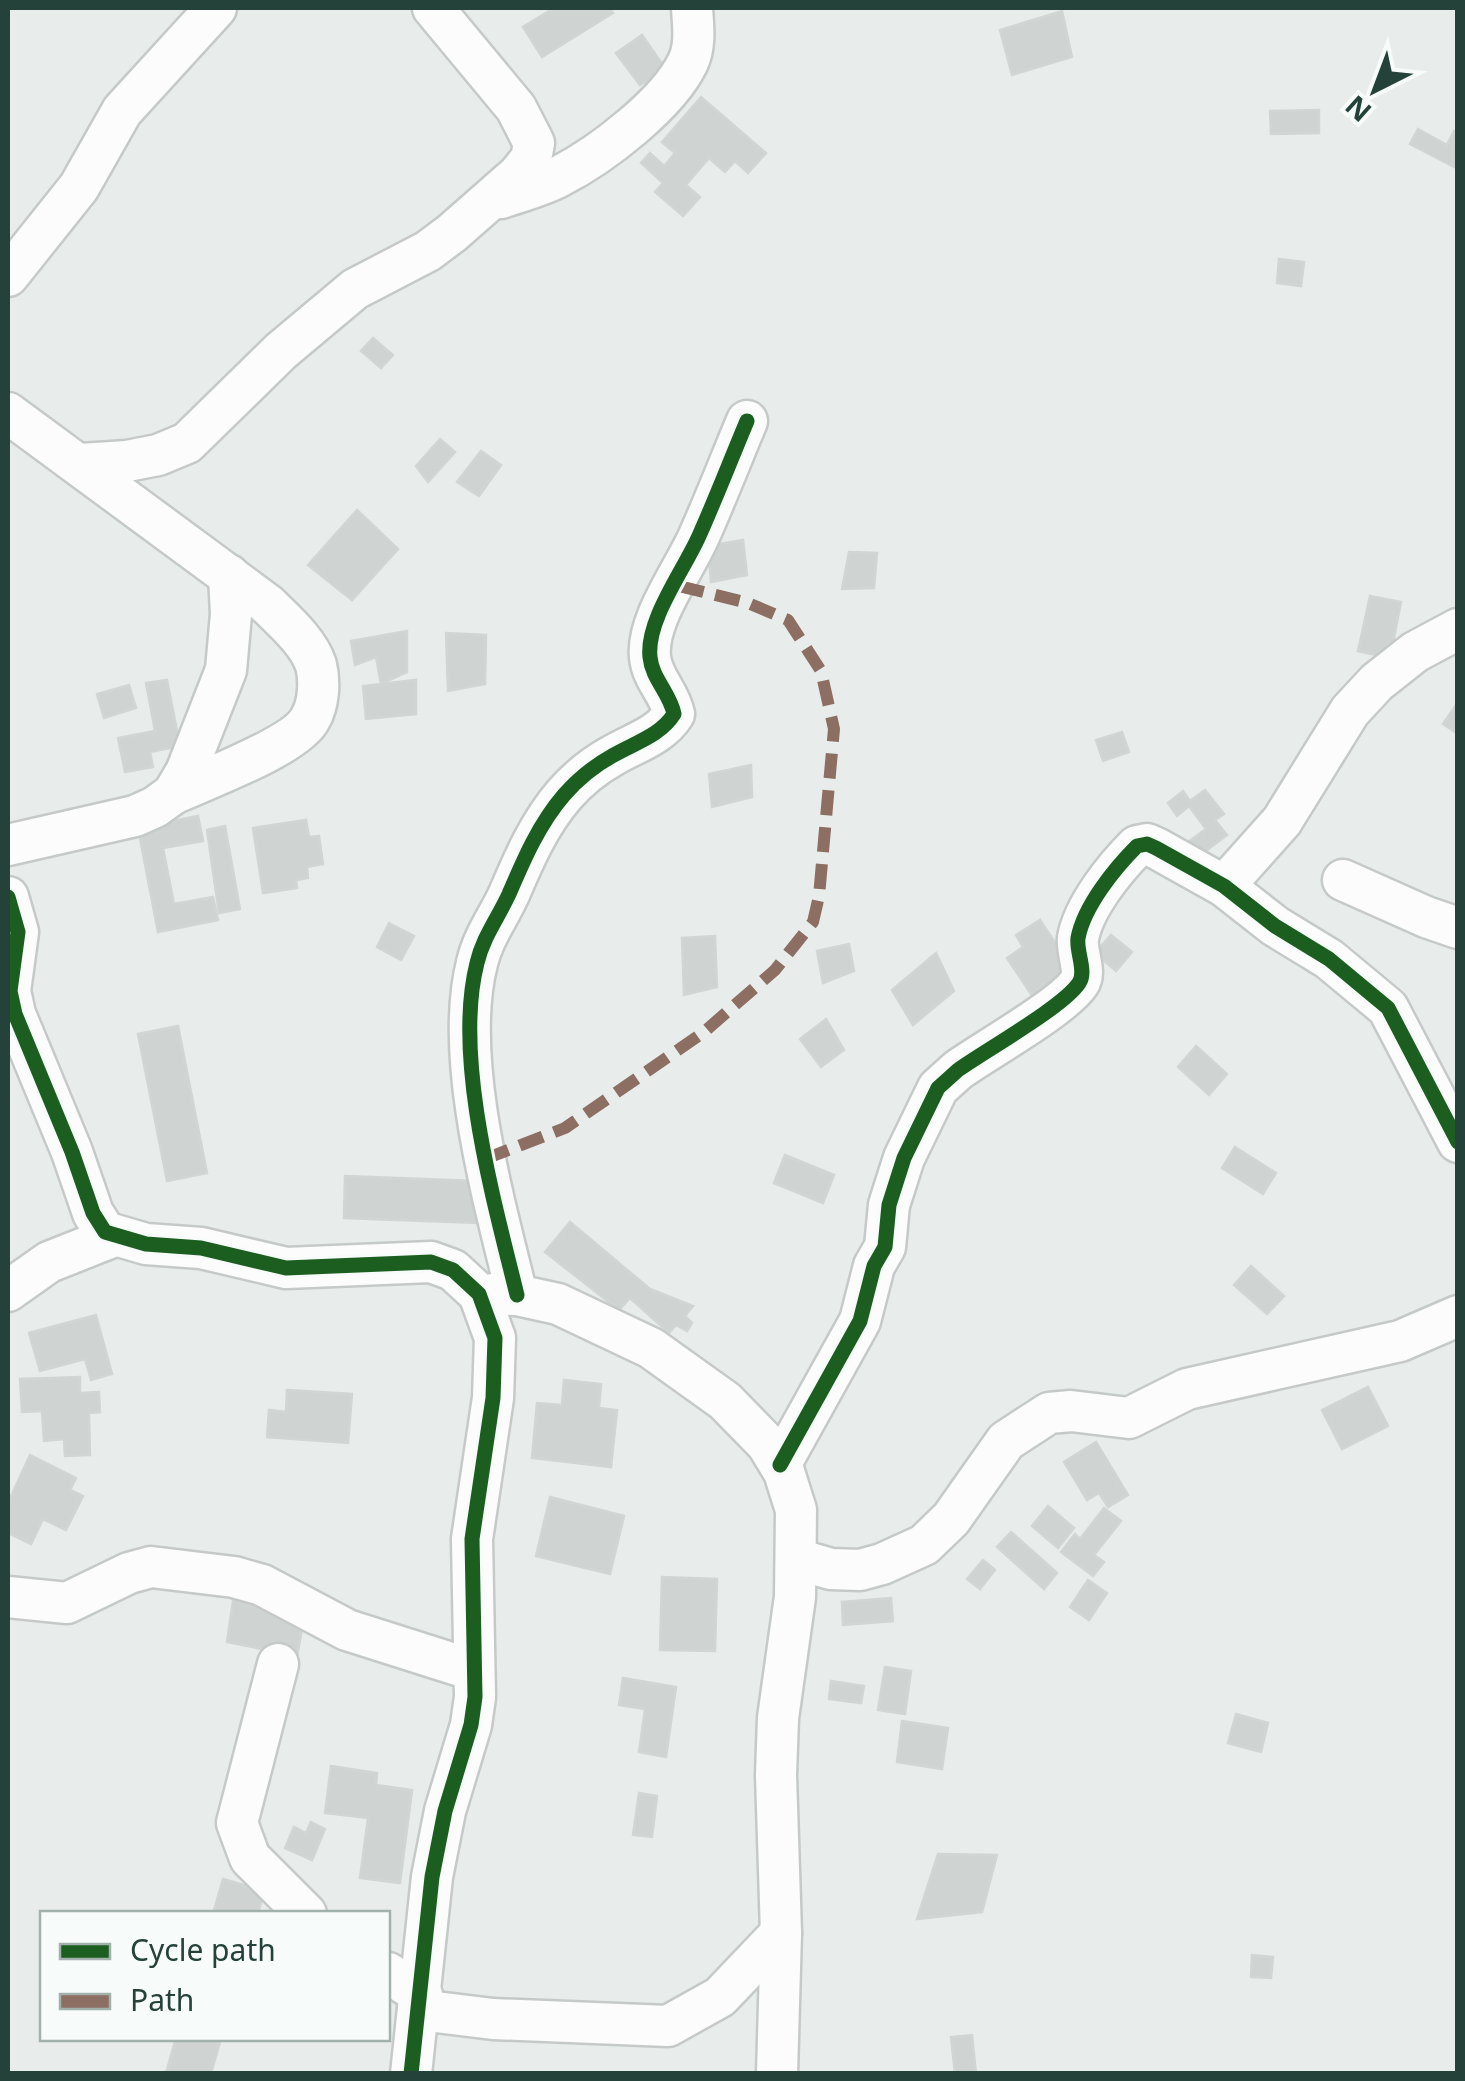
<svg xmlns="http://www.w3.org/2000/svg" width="1465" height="2081" font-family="'Noto Sans',sans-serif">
	<rect width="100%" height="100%" fill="#e8edeb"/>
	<g fill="#cfd4d2" stroke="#d1d6d4" stroke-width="2.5">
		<polygon points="554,8 609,8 613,13 542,57 523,27"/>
		<polygon points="1062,11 1072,57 1012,75 1000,30"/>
		<polygon points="642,35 665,68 640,85 616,53"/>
		<polygon points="701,97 766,153 748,173 735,161 725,172 709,158 686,185 700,197 683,216 655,192 663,183 641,163 650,153 664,166 675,153 662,142"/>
		<polygon points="1319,110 1319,133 1271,134 1270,111"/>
		<polygon points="1418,129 1447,145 1454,131 1458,133 1458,169 1410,144"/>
		<polygon points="1279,259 1304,262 1301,286 1277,283"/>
		<polygon points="373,338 393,355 381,368 361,351"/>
		<polygon points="440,439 455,452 428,482 416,466"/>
		<polygon points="481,451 501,465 479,496 457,482"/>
		<polygon points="357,510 398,549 352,600 308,565"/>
		<polygon points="743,540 747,575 711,582 708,546"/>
		<polygon points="849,552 877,553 874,588 842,589"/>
		<polygon points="1370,596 1401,602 1390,658 1358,651"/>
		<polygon points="407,631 407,672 381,684 376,657 355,665 351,641"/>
		<polygon points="446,633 486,635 485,684 448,691"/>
		<polygon points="167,680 180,746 150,752 153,767 125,772 118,738 155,731 146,683"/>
		<polygon points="416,680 416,714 366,719 363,686"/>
		<polygon points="129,685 136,708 104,718 97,694"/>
		<polygon points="1458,702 1458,734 1443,724"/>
		<polygon points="1122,732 1129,752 1103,761 1096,740"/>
		<polygon points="751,765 752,797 712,807 709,774"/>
		<polygon points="1205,790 1224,814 1215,820 1227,835 1199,856 1188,842 1206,829 1189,806 1177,816 1168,803 1183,791 1190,801"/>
		<polygon points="198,816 203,841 163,848 174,904 213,897 218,920 158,932 138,828"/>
		<polygon points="306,820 309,837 319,836 323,864 307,867 308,878 296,880 297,888 263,893 253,828"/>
		<polygon points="225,826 240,909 219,913 207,830"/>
		<polygon points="1040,920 1078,977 1058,990 1052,980 1031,994 1007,958 1023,947 1016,935"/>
		<polygon points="389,923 414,936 401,960 377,947"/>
		<polygon points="1111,935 1132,952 1116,971 1095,953"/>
		<polygon points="715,936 717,987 684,995 682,938"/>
		<polygon points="849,944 854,971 823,983 817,951"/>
		<polygon points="936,953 954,991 913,1025 892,990"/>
		<polygon points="826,1019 844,1050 821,1067 800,1039"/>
		<polygon points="178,1026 207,1173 167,1181 138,1034"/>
		<polygon points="1196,1046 1227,1074 1209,1095 1178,1067"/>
		<polygon points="1235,1147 1276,1173 1263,1194 1222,1168"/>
		<polygon points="785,1155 834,1175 823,1203 774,1183"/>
		<polygon points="345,1176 477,1181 477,1223 344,1218"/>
		<polygon points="570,1222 650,1289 693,1306 685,1316 692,1323 687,1331 676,1325 669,1333 630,1298 619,1310 545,1252"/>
		<polygon points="1251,1266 1284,1296 1267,1314 1234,1285"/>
		<polygon points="96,1315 112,1374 91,1380 85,1359 40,1371 29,1333"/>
		<polygon points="80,1377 80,1393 99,1392 100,1412 89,1413 90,1455 65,1456 64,1439 44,1441 42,1411 22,1412 20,1379"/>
		<polygon points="564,1380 601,1384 599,1408 617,1410 611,1467 532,1458 537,1403 562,1405"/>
		<polygon points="1368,1387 1388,1426 1342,1449 1322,1410"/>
		<polygon points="287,1390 352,1394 348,1443 267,1437 269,1410 286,1412"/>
		<polygon points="1096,1442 1128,1495 1108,1507 1099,1493 1087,1500 1064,1462"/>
		<polygon points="30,1455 76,1478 70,1490 83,1496 66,1530 43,1519 31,1544 8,1533 8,1503"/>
		<polygon points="550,1497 624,1516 610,1574 536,1556"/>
		<polygon points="1048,1506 1074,1528 1058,1548 1032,1526"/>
		<polygon points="1104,1508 1121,1521 1094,1555 1104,1562 1093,1576 1061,1552 1075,1534 1080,1539"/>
		<polygon points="1011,1532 1057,1573 1044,1589 997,1547"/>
		<polygon points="983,1560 995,1570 980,1589 967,1579"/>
		<polygon points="662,1577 717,1579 715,1651 660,1650"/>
		<polygon points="1088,1580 1107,1593 1089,1620 1070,1607"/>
		<polygon points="891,1598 893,1621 843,1625 842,1602"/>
		<polygon points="233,1601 304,1619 297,1656 227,1642"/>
		<polygon points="885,1667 911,1671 905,1714 878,1710"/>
		<polygon points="623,1678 676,1687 666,1757 639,1752 645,1709 619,1705"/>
		<polygon points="831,1681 864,1686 861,1703 829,1699"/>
		<polygon points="1236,1714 1268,1723 1261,1752 1228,1743"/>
		<polygon points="902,1721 948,1728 942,1769 897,1762"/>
		<polygon points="331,1766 377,1773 376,1785 412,1790 400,1883 360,1878 368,1818 325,1813"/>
		<polygon points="639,1793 657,1796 652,1837 633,1835"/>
		<polygon points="311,1822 325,1829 312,1860 285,1848 294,1827 306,1833"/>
		<polygon points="938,1854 997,1855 982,1912 917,1919"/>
		<polygon points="223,1879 264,1891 258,1914 213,1914"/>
		<polygon points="1252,1955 1273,1957 1271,1978 1251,1977"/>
		<polygon points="972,2035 976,2074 955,2074 951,2037"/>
		<polygon points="176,2038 221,2038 211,2074 166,2073"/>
	</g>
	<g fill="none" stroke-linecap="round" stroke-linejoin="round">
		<defs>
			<g id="minor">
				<path d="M501,198c20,-7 41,-12 59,-22 41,-21 108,-72 128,-114 8,-17 5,-37 4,-54"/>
				<polyline points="8,276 79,187 122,111 216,8"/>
				<path d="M8,413l259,191c17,17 41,37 49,61 4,16 3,39 -6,54 -14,27 -106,61 -137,75"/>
				<polyline points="81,464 127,461 158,455 187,443 281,351 355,289 428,251 452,233 518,175 531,159 534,143 516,108 433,8"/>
				<polyline points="8,845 135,816 155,807 173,794 186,772 226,670 231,614 229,575"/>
				<polyline points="1343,880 1426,917 1458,928"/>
				<polyline points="1224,886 1282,821 1350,711 1377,682 1415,652 1458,629"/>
				<polyline points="8,897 18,932 10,991 15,1014 72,1152 93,1213 105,1232 146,1244 201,1248 286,1268 431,1262 453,1270 479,1294 495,1338 493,1398 472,1539 475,1697 471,1725 445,1811 432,1877 411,2074"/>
				<polyline points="8,1291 49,1262 112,1237"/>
				<polyline points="493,1294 517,1295 558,1304 651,1348 725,1401 767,1444 784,1472 796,1510 795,1597 778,1718 776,1775 781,1933 777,2074"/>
				<path d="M517,1295c-23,-94 -64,-238 -40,-332 6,-26 21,-45 32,-69 15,-35 30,-70 55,-99 14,-16 30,-29 48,-39 22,-13 48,-20 62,-42 -4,-21 -22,-35 -24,-57 -4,-37 34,-87 49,-121 17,-38 32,-77 48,-115"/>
				<path d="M780,1465l80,-144 14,-55 11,-19 4,-42 15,-47 34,-70 20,-18c28,-20 105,-63 121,-87 8,-11 -3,-31 -1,-45 6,-32 37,-70 59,-92l10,-2 9,4 68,38 51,40 54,33 59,49 70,134"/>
				<polyline points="796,1559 831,1569 860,1570 882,1564 924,1545 951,1519 1006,1441 1049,1413 1071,1411 1129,1418 1187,1389 1400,1341 1458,1316"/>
				<polyline points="8,1597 67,1603 129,1573 151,1567 234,1577 262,1585 347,1630 473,1670"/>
				<polyline points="278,1664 237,1823 250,1858 306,1914"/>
				<polyline points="388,1973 422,1995"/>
				<polyline points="420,2010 493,2019 668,2026 720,1997 781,1933"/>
			</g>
		</defs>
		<use href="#minor" stroke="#c5cac8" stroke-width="45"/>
		<use href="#minor" stroke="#fcfcfc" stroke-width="40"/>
		<polyline stroke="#8d6e63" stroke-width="12" stroke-dasharray="25 12" stroke-linecap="butt" points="485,1159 565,1128 704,1032 775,970 813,922 819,896 834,729 821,671 788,620 748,603 675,585"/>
		<defs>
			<g id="cycleway">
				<polyline points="8,897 18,932 10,991 15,1014 72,1152 93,1213 105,1232 146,1244 201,1248 286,1268 431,1262 453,1270 479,1294 495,1338 493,1398 472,1539 475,1697 471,1725 445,1811 432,1877 411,2074"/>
				<path d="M517,1295c-23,-94 -64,-238 -40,-332 6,-26 21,-45 32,-69 15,-35 30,-70 55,-99 14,-16 30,-29 48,-39 22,-13 48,-20 62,-42 -4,-21 -22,-35 -24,-57 -4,-37 34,-87 49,-121 17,-38 32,-77 48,-115"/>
				<path d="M780,1465l80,-144 14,-55 11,-19 4,-42 15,-47 34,-70 20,-18c28,-20 105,-63 121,-87 8,-11 -3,-31 -1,-45 6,-32 37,-70 59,-92l10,-2 9,4 68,38 51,40 54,33 59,49 70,134"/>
			</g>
		</defs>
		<use href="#cycleway" stroke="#f7fbf9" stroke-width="21"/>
		<use href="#cycleway" stroke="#1b5e20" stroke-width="15"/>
	</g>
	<rect width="1465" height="2081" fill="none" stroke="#24423a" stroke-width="20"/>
	<rect x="40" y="1911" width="350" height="130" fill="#f7fbf9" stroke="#a3b1ad" stroke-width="2.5"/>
	<rect x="60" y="1944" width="50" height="15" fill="#1b5e20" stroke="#a3b1ad" stroke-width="2.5"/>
	<text x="130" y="1961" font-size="30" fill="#24423a">Cycle path</text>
	<rect x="60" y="1994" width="50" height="15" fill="#8d6e63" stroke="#a3b1ad" stroke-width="2.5"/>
	<text x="130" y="2011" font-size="30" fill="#24423a">Path</text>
	<g transform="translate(1375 90) rotate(222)" stroke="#f7fbf9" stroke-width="8" paint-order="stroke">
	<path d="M0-8L18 38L0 25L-18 38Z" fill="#24423a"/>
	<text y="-15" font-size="28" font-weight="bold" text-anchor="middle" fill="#24423a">N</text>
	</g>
</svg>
